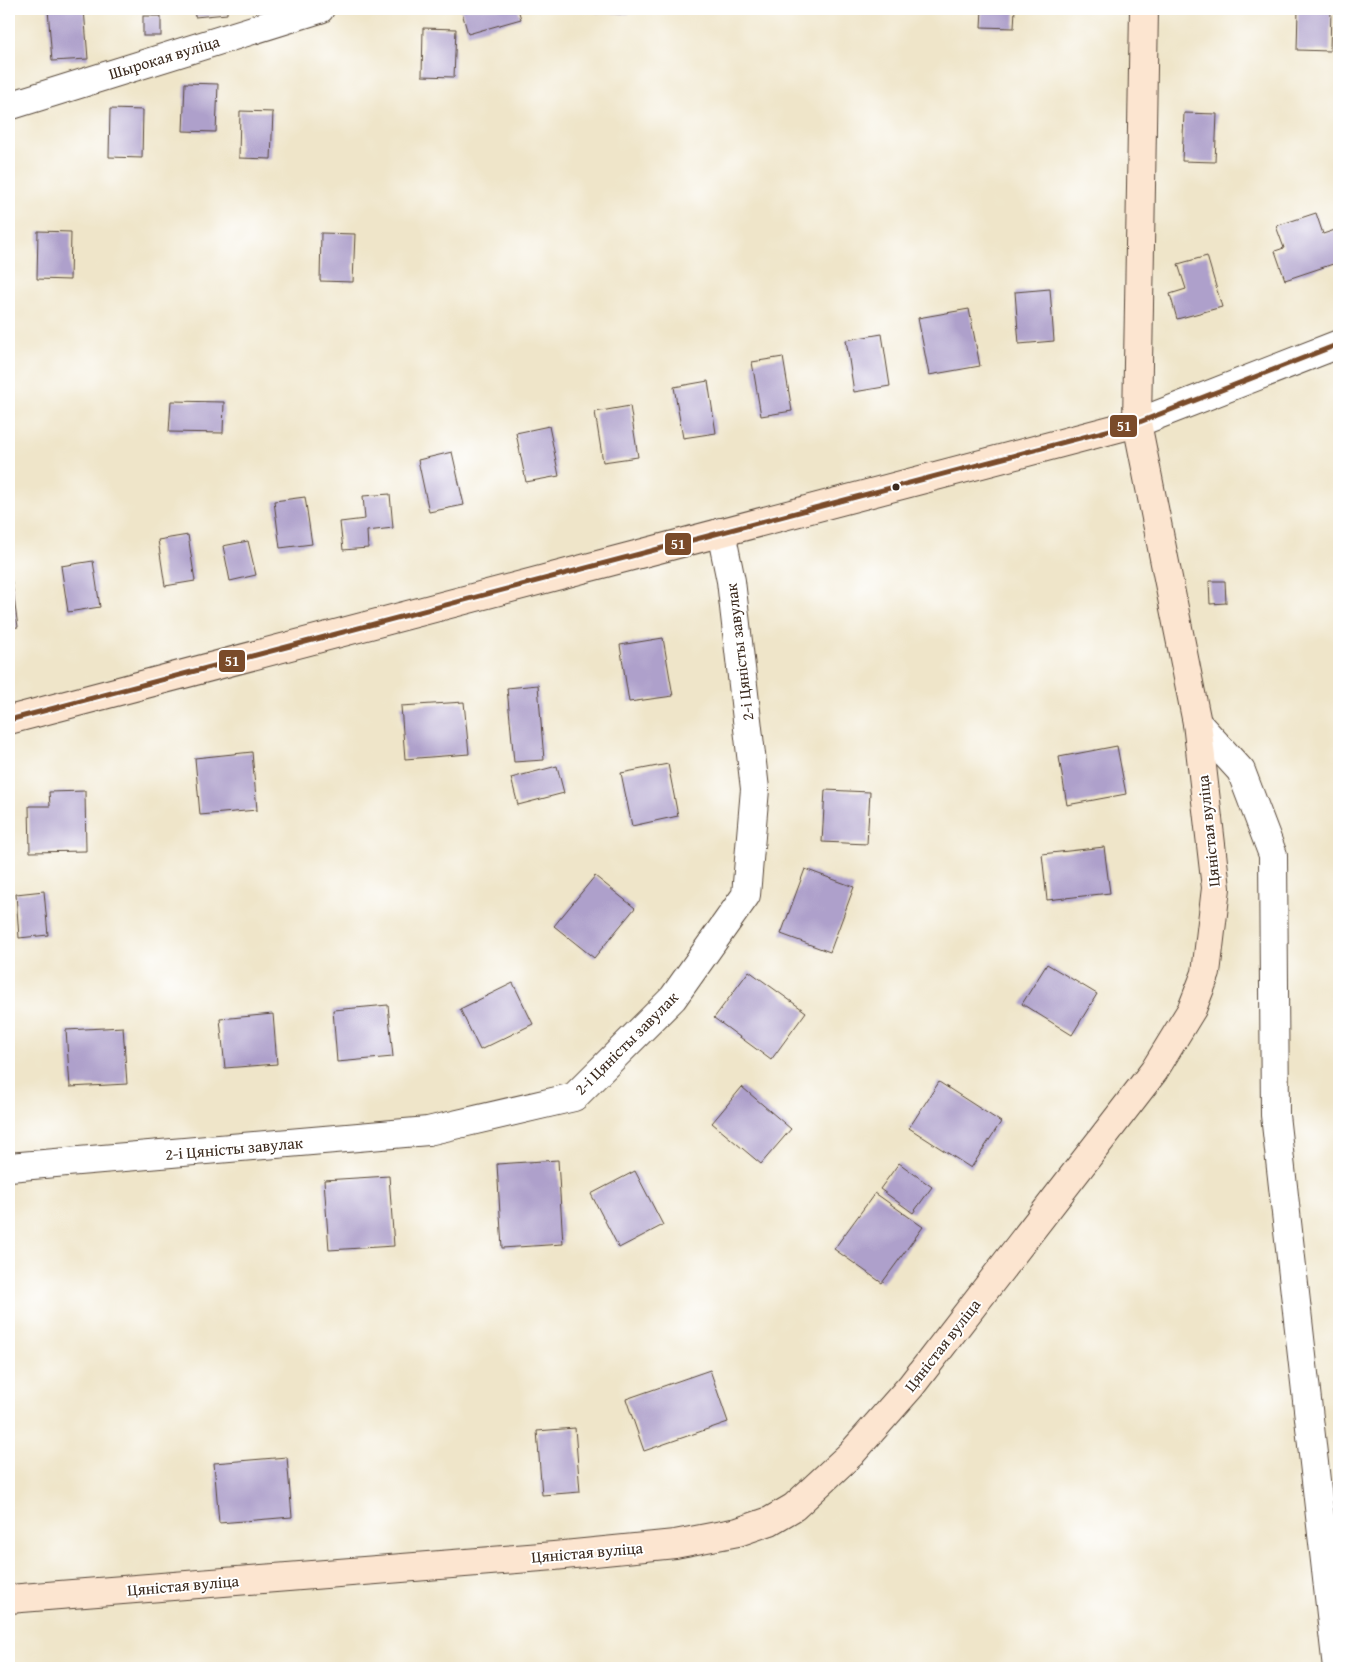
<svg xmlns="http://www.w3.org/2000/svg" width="1348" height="1677" font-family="'Gentium Book Plus',serif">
	<rect width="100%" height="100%" fill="#fff"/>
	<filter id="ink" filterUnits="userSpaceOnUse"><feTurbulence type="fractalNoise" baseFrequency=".02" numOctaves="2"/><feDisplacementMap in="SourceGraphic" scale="10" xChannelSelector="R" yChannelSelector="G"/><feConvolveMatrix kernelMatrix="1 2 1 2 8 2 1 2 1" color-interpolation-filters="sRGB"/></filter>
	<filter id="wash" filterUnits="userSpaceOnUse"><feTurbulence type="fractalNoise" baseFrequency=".0096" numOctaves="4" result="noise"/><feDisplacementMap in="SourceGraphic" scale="20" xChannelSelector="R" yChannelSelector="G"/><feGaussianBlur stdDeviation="1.12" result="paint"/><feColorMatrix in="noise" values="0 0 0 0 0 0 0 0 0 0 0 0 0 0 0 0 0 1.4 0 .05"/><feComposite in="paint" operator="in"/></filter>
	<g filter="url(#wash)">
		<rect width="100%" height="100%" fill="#efe5c9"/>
		<g id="blocks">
			<g fill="#aea0cb">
				<polygon points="48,9 84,9 88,59 52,61"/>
				<polygon points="194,9 227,9 227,14 195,17"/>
				<polygon points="461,9 518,9 521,19 468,34"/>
				<polygon points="596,9 629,9 629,14 596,13"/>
				<polygon points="982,9 1015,9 1014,28 981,27"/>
				<polygon points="1298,9 1331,9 1330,51 1297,50"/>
				<rect x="143" y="16" width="18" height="20"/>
				<polygon points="423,28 456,29 454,77 422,76"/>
				<polygon points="185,83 218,84 216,132 183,131"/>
				<polygon points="110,109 143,110 142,158 109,157"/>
				<polygon points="240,111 273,112 271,159 239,158"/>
				<polygon points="1184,113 1217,114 1215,162 1182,161"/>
				<polygon points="1316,213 1323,234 1335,230 1339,244 1339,262 1285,280 1275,251 1284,248 1276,226"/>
				<polygon points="38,231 71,232 70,280 37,279"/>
				<polygon points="321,233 355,234 353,282 320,281"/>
				<polygon points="1207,256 1222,307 1177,319 1170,294 1186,289 1178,264"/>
				<polygon points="1050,289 1054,341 1019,344 1015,292"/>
				<polygon points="969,309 980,366 929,375 918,318"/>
				<polygon points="882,334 890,386 854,392 846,340"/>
				<polygon points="783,357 792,411 761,416 752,362"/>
				<polygon points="708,381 716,433 683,438 674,387"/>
				<polygon points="171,401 224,402 223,433 169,432"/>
				<polygon points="630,406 638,457 603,462 595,412"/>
				<polygon points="549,426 559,476 526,482 516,433"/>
				<polygon points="452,452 464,505 429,512 418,460"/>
				<polygon points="390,494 393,528 367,531 368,548 343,550 340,522 365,519 363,496"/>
				<polygon points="305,497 312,544 280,548 274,501"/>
				<polygon points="188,535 195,581 165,586 158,540"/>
				<polygon points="248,541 256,575 230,581 223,546"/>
				<polygon points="93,561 100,607 68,612 61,566"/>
				<polygon points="11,577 18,627 9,628 9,578"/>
				<polygon points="1209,581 1225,581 1226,603 1210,604"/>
				<polygon points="663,638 673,696 629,702 620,645"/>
				<polygon points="538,685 544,760 514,762 507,688"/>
				<polygon points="464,702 469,754 405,759 401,706"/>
				<polygon points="1117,746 1126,794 1067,805 1059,757"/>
				<polygon points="252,752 257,810 200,815 195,758"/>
				<polygon points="668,764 678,816 632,826 621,773"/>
				<polygon points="557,766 564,793 518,805 511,778"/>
				<polygon points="825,790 870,792 867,844 822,842"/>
				<polygon points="85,791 86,851 30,852 29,806 50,806 49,792"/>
				<polygon points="1104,847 1110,893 1047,900 1042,854"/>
				<polygon points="805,869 854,887 830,952 781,934"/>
				<polygon points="595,876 635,908 594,958 554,926"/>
				<polygon points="44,891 48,935 19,938 16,894"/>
				<polygon points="1047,964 1097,994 1072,1035 1022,1004"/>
				<polygon points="749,971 806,1012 771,1060 714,1018"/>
				<polygon points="513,983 533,1024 480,1050 460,1009"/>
				<polygon points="388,1005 393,1057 337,1062 333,1010"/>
				<polygon points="273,1014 277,1064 225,1068 220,1019"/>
				<polygon points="123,1027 127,1084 70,1087 66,1030"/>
				<polygon points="939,1082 1001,1122 971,1168 909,1128"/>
				<polygon points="742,1087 791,1129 761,1164 712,1123"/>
				<polygon points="558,1160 563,1244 502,1248 497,1164"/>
				<polygon points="899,1163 932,1187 913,1213 880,1189"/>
				<polygon points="635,1171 663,1225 619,1248 591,1194"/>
				<polygon points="389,1176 394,1246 329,1250 324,1180"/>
				<polygon points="875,1193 923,1227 882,1283 834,1249"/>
				<polygon points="710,1370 728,1422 644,1451 626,1399"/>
				<polygon points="575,1428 580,1492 542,1495 537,1431"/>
				<polygon points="287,1457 292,1517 219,1523 214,1463"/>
			</g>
		</g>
	</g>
	<g filter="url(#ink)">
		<use href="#blocks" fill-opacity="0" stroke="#564638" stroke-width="1"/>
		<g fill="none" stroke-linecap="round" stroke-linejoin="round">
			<defs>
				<g id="street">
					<polyline points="9,106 320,9"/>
					<polyline points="1137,423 1339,344"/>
					<polyline points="1197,723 1241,771 1273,855 1275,1115 1337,1668"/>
					<polyline points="9,1167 428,1131 574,1097 673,998 746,895 755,789 731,581 721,532"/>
				</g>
				<g id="secondary">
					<polyline points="9,720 1137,423"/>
					<polyline points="9,1599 554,1556 675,1544 738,1532 770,1521 794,1507 851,1454 911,1386 1154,1071 1192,1009 1206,973 1216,888 1197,723 1137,423 1144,9"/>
				</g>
			</defs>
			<use href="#street" stroke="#564638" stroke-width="30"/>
			<use href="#secondary" stroke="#564638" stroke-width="30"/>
			<use href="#street" stroke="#fff" stroke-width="28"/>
			<use href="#secondary" stroke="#fce5d0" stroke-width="28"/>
			<defs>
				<polyline id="bus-1" points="9,720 1137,423 1339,344"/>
			</defs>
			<use href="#bus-1" stroke="#fff" stroke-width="9"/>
			<use href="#bus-1" stroke="#7a4b2a" stroke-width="5"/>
		</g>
	</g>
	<circle fill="#3b2a1e" stroke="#fff" stroke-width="2" cx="896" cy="487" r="4.5"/>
	<g text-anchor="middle" stroke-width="4" stroke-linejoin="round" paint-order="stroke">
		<g font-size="16" fill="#3b2a1e" stroke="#fff">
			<text transform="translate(164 57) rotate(-17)" y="6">Шырокая вуліца</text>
			<text transform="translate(739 652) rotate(-97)" y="6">2-і Цяністы завулак</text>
			<text transform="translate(1208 831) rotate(-96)" y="6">Цяністая вуліца</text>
			<text transform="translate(626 1043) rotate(-45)" y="6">2-і Цяністы завулак</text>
			<text transform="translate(234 1148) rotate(-5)" y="6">2-і Цяністы завулак</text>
			<text transform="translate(942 1345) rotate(-52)" y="6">Цяністая вуліца</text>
			<text transform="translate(587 1552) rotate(-5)" y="6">Цяністая вуліца</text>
			<text transform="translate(183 1585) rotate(-5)" y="6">Цяністая вуліца</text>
		</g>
	</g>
	<g stroke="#fff" stroke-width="2">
		<rect x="1109" y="414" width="29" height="24" rx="5" fill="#7a4b2a"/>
		<rect x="664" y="532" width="28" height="24" rx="5" fill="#7a4b2a"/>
		<rect x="218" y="649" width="28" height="24" rx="5" fill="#7a4b2a"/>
	</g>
	<g font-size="14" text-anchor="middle" font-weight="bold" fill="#fff">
		<text x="1124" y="431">51</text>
		<text x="678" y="549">51</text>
		<text x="232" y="666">51</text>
	</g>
	<rect width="1348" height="1677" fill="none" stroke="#fff" stroke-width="30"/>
</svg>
